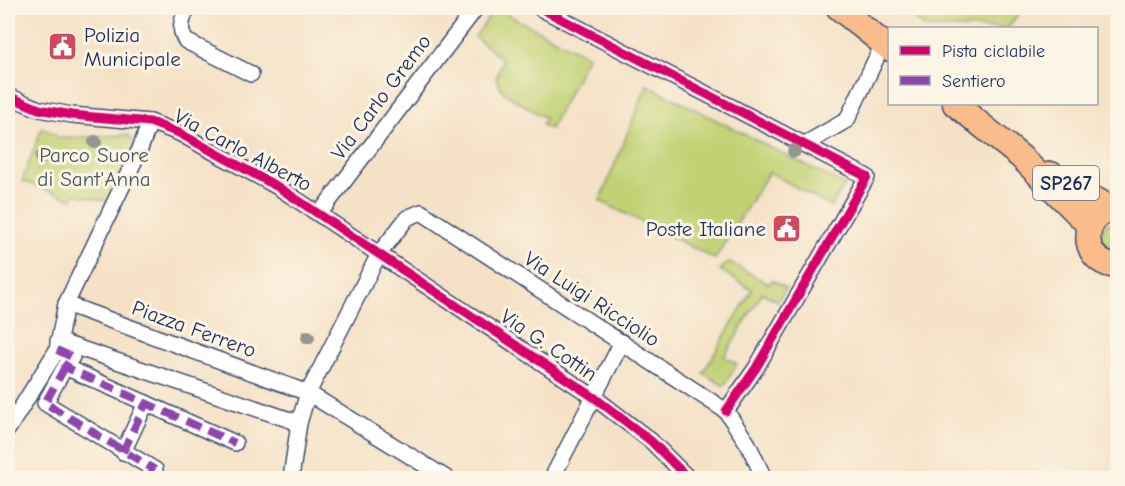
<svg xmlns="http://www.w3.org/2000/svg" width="1125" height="486" font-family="'Comic Neue',sans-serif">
	<rect width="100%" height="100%" fill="#fcf5e5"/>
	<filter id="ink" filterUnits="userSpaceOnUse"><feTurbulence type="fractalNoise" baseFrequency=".0167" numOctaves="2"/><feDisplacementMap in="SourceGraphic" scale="12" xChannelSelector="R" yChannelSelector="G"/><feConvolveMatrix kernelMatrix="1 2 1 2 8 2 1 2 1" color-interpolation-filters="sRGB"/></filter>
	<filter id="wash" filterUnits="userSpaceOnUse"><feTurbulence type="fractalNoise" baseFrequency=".008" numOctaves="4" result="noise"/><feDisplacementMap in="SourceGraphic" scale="24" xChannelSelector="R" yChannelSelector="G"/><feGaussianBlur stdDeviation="1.35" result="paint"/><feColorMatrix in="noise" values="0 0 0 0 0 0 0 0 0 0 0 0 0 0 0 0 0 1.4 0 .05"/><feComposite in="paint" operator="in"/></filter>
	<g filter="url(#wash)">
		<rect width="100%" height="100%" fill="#f5e1c6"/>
		<g fill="#c1d173" stroke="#6e8068" stroke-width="1.5">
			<polygon points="495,8 588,56 550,129 542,125 545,118 504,93 496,79 502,59 475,37"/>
			<polygon points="899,8 1023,8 1008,28 926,28"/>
			<polygon points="647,85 845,185 831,207 769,172 715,259 600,201"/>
			<polygon points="42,127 59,138 129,135 138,148 110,202 75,194 72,199 22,181"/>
			<polygon points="1117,222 1117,250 1108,249 1104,245 1100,234 1107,224"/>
			<polygon points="729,262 769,284 772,280 786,288 778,301 762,293 724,357 737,364 724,386 703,373 752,290 720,270"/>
		</g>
	</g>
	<g filter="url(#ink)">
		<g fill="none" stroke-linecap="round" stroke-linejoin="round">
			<defs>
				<g id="street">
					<path d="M187,8c-5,12 -9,22 -1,33l65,33"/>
					<polyline points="540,8 867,177 756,368 726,411"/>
					<polyline points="8,96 39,109 72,115 150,122 179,133 278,187 595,398 651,441 688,478"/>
					<polyline points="805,144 847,120 883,44"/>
					<polyline points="320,213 476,8"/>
					<polyline points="66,304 308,393 446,478"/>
					<polyline points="58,341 299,423"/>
					<polyline points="57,350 72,357 65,367 235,443"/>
					<polyline points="65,367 45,403 155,470 153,478"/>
					<polyline points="8,429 57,350 66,304 140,149 150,122"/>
					<polyline points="123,452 146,403"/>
					<polyline points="291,478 299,423 308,393 379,254 407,218 421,212 726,411 748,444 764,478"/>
					<polyline points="552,478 622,342"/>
				</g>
				<g id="primary">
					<polyline points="839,8 890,49"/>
					<polyline points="955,104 1021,157 1090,226"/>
					<polyline points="1051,174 1112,209"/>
					<path d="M1101,214c-23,17 -13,51 17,52"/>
				</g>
			</defs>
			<use href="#street" stroke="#3c4a6e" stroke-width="18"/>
			<use href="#primary" stroke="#3c4a6e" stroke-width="27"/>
			<use href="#street" stroke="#fff" stroke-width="15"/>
			<use href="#primary" stroke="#fabc8b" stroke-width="24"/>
			<g stroke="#8e44ad" stroke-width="8" stroke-dasharray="15 8" stroke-linecap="butt">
				<polyline points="57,350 72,357 65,367 235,443"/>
				<polyline points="65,367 45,403 155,470"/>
				<polyline points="123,452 146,403"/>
			</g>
			<defs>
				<g id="cycleway">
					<polyline points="540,8 867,177 756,368 726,411"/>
					<polyline points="8,96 39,109 72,115 150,122 179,133 278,187 595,398 651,441 688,478"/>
				</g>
			</defs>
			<use href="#cycleway" stroke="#fcf5e5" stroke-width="13"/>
			<use href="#cycleway" stroke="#d6006c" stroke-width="9"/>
		</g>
		<g fill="#949690">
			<circle cx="95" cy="142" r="7"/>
			<circle cx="794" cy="151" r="7"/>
			<circle cx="42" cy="157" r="7"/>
			<circle cx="308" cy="337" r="7"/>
		</g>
	</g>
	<defs>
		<symbol id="civic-square" viewBox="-11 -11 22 22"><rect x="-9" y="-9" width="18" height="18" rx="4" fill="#d1495b" stroke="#fcf5e5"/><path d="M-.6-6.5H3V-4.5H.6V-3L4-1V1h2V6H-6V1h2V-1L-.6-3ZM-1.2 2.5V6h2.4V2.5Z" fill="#fff"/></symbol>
	</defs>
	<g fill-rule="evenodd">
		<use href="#civic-square" x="46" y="30" width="33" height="33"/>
		<use href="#civic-square" x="770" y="212" width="33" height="33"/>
	</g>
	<g text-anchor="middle" stroke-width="6" stroke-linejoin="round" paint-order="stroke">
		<rect fill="#fcf5e5" stroke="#5e6a86" stroke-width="1.5" x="1033" y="166" width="66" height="34" rx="4.5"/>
		<g font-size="20" font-weight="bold" fill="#1b2f5e">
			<text x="1066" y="190">SP267</text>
		</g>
		<g font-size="21" fill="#1b2f5e" stroke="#fcf5e5" text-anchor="start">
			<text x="84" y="42">Polizia<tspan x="84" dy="24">Municipale</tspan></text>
			<text x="766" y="236" text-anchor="end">Poste Italiane</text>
		</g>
		<g font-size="21" fill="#1b2f5e" stroke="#fcf5e5">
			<text transform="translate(381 97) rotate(-53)" y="7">Via Carlo Gremo</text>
			<text transform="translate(243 150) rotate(28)" y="7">Via Carlo Alberto</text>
			<text transform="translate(592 299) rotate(33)" y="7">Via Luigi Ricciolio</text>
			<text transform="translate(194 329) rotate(20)" y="7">Piazza Ferrero</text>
			<text transform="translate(549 345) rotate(34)" y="7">Via G. Cottin</text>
		</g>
		<g font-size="21" fill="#445863" stroke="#fcf5e5">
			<text x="94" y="162">Parco Suore<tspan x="94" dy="24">di Sant'Anna</tspan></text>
		</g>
	</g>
	<rect width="1125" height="486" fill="none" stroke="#fcf5e5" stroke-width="30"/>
	<rect x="888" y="27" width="210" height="78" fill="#fcf5e5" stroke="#a2a6af" stroke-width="1.5"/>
	<rect x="900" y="46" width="30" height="9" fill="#d6006c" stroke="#a2a6af" stroke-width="1.5"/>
	<text x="942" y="57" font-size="18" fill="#1b2f5e">Pista ciclabile</text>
	<rect x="900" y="76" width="30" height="9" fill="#8e44ad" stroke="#a2a6af" stroke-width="1.5"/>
	<text x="942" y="87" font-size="18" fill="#1b2f5e">Sentiero</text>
</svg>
